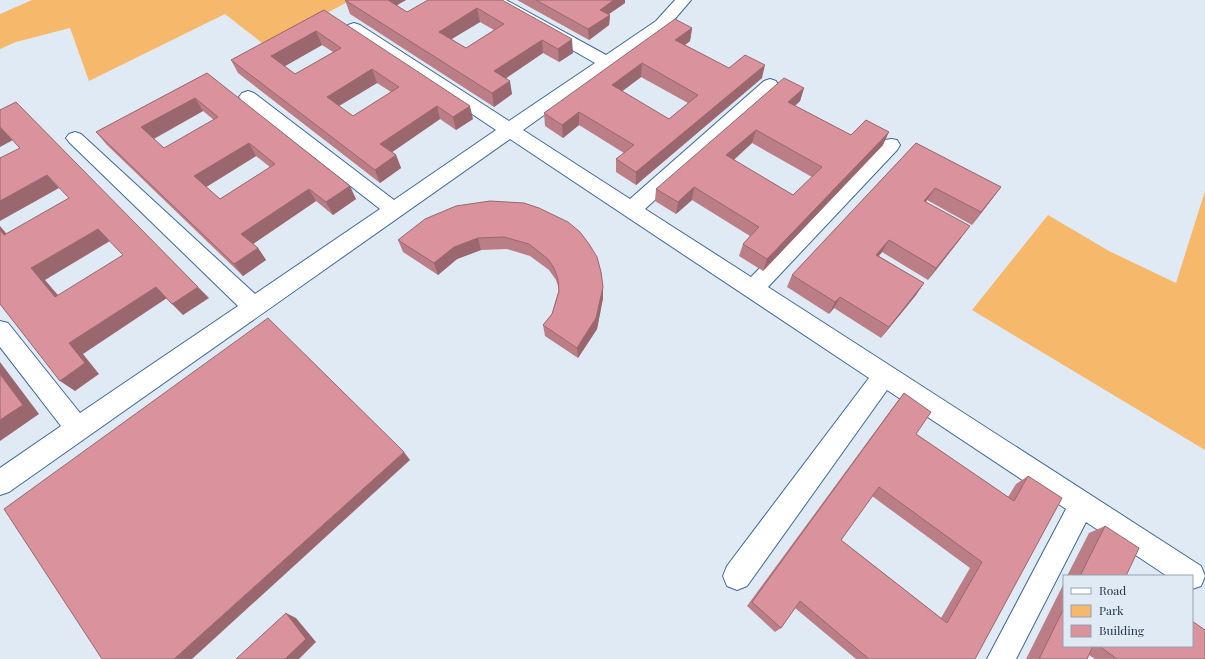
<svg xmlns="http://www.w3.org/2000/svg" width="1205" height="659" font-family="'Playfair Display',serif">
	<rect width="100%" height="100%" fill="#e0eaf4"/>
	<g fill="#f6b96b">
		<polygon points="32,0 351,0 266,46 225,14 89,81 70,28 16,42 0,49 0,14"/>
		<polygon points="1205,191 1205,450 972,310 1048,215 1109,251 1176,283"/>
	</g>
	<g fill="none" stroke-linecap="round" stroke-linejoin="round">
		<defs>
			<polygon id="minor" points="487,0 506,0 606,55 656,21 675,0 691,0 668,27 523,130 630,199 764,81 770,79 776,81 778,85 776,89 645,209 751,277 885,140 891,139 897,140 900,145 897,150 768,287 1201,566 1205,576 1201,586 1192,589 1192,576 1167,576 1086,522 1016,659 987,659 1066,509 887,390 747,586 737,590 727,586 723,576 727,566 869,378 510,139 9,492 0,495 0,468 61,426 0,347 0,321 8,323 80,413 238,306 69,142 66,138 69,134 75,132 81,134 255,294 380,209 242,101 239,97 242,93 248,91 254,93 394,200 496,130 348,31 346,28 348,25 354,23 360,25 509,121 595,63 490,3"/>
		</defs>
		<use href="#minor" stroke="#3e6895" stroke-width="2"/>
		<use href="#minor" fill="#fff" fill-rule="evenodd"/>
	</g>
	<g fill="#bb7e86" fill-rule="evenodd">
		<path d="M345,0h61l-10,5 11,7 95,-12 71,53 -14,9 -16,-9 -37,25 6,16 -18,13 -144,-93zM480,22l14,8 -28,18 -15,-9z"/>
		<polygon points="517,0 625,0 625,3 609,14 610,15 609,25 589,40"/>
		<path d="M324,10l149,109 -17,11 -16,-11 -48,33 4,3 5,13 -21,15 -142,-110 -7,-13zM322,45l11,7 -38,22 -10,-8zM377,83l14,9 -38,24 -14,-10z"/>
		<path d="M692,28l-2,13 -5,4 44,23 33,10 -126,107 -20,-13v-13l8,-6 -45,-28 -16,13 -18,-12 -1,-13zM641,77l47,26 -19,16 -47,-28z"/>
		<path d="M207,73l149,126 -23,16 -17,-14 -63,43 5,4 8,12 -23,16 -136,-131 -11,-13zM203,111l11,9 -50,28 -10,-9zM256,156l14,11 -50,32 -14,-12z"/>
		<path d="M804,88l-4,13 -5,5 56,29 32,10 -120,126 -24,-15 4,-12 7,-8 -58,-36 -16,14 -21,-13 1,-12zM752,143l60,34 -19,18 -59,-35z"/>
		<polygon points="916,143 1001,187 992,199 972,225 927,200 926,202 961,238 928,280 882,252 879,256 924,283 916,295 881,338 834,308 829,314 787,287 792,275"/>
		<polygon points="490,201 603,287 603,298 597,329 578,358 545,336 543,325 552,314 559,289 556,280 549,270 530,256 507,249 481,250 457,259 438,275 403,252 398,240"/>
		<path d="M904,393l12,41 92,63 8,-13 12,-8 -53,183h-119l-61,-51 -14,20 -6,4 -28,-26 149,-203zM872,496l98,72 -29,50 -100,-78z"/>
		<polygon points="1105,526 1126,576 1067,576 1089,533"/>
		<polygon points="1064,583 1064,646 1192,646 1205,659 1095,659 1089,655 1087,659 1026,659"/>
	</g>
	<g fill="#99676d">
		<polygon points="384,0 406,0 387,11"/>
		<polygon points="614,0 625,0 625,3 600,20 600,10"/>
		<polygon points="477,8 480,22 442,45 439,32"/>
		<polygon points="610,15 609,25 589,40 588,29"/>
		<polygon points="692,28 690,41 674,53 675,40"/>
		<polygon points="316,31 322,45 278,70 271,56"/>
		<polygon points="572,39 573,53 559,62 558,49"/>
		<polygon points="542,40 543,53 496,85 494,71"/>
		<polygon points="642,63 641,77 612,99 612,85"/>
		<polygon points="765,65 762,78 636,185 636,172"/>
		<polygon points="372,69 377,83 332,110 327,97"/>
		<polygon points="510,81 512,94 494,107 492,93"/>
		<polygon points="804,88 800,101 784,115 788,102"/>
		<polygon points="195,98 203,111 151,140 141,127"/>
		<polygon points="437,106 440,119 385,157 380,144"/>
		<polygon points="470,106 473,119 456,130 453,117"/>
		<polygon points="579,112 579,125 563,138 562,125"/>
		<polygon points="0,127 13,140 0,147"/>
		<polygon points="756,130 752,143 724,168 726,155"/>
		<polygon points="889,132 883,145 763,271 767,259"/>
		<polygon points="249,143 256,156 203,189 194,176"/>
		<polygon points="396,155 401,168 380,183 375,170"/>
		<polygon points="47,175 59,188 0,221 0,201"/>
		<polygon points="350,186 356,199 333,215 326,202"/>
		<polygon points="694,187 692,200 676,214 678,202"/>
		<polygon points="1001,187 992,199 972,225 981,212"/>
		<polygon points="935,188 927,200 916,213 924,201"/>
		<polygon points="309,189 316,201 250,246 241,234"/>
		<polygon points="0,226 18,247 4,235 0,230"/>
		<polygon points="970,226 961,238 928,280 936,268"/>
		<polygon points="98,229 110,241 45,280 69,308 55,297 31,268"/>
		<polygon points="478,238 481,250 457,259 438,275 434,263 454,247"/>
		<polygon points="889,240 882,252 870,266 876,255"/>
		<polygon points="258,248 266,260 243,276 234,264"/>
		<polygon points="924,283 916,295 881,338 889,327"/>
		<polygon points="156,287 167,298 83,354 99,374 75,391 60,381 69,343"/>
		<polygon points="198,287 209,298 183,315 172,304"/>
		<polygon points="603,287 603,298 597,329 578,358 577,348"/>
		<polygon points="840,297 834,308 829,314 835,302"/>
		<polygon points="0,362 39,414 0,441"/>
		<polygon points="404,452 410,460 192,659 174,659"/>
		<polygon points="286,613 296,618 316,642 299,659 285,659"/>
	</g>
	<g fill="#da939c" stroke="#99676d" fill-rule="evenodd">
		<path d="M345,0h43l19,12 21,-12h74l70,39 -14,10 -16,-9 -48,31 16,10 -18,12zM477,8l27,16 -38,24 -27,-16z"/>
		<polygon points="536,0 614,0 600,10 610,15 588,29"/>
		<path d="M324,10l146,96 -17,11 -16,-11 -57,38 16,11 -21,15 -144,-110zM316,31l25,17 -46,26 -24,-18zM372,69l27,18 -46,29 -26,-19z"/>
		<path d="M675,19l17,9 -17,12 54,28 16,-13 20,10 -129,107 -20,-13 18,-14 -55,-33 -17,13 -18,-12zM642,63l56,32 -29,24 -57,-34z"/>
		<path d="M207,73l143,113 -24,16 -17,-13 -68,45 17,14 -24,16 -138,-132zM195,98l23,19 -54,31 -23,-21zM249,143l26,21 -55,35 -26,-23z"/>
		<path d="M784,78l20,10 -16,14 63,33 15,-15 23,12 -122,127 -24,-15 16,-17 -65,-40 -16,15 -22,-13zM756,130l66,37 -29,28 -67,-40z"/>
		<path d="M16,102l182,185 -26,17 -16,-17 -87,56 16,20 -25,18 -60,-77v-74l4,5 65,-37 -22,-23 -47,26v-43l20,-10 -20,-21v-17zM98,229l25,26 -68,42 -24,-29z"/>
		<polygon points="916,143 1001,187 981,212 935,188 924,201 970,226 936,268 889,240 876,255 924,283 889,327 840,297 835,302 792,275"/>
		<polygon points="490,201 524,203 539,208 568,222 580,232 589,244 597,257 601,272 603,287 596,318 577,348 543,325 552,314 559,291 558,279 554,268 548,259 529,244 504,237 478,238 454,247 434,263 398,240 425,219 456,206"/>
		<polygon points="268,318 404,452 174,659 102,659 4,509"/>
		<polygon points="0,374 23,405 0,420"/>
		<path d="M904,393l27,19 -15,22 98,67 14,-25 34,22 -87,161h-106l-69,-58 -19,27 -29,-26zM879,487l103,75 -35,61 -106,-83z"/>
		<polygon points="1105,526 1139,548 1126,576 1080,576"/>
		<polygon points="1064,608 1064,646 1093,646 1087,659 1039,659"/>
		<polygon points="286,613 306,639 285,659 236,659"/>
		<polygon points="1192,621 1205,630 1205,659 1117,659 1099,646 1192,646"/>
	</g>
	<rect x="1063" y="575" width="130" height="72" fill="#e0eaf4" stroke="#94a2b0"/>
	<rect x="1071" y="588" width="20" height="6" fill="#ffffff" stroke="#94a2b0"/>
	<text x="1099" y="595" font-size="12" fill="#233549">Road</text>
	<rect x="1071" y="605" width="20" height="12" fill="#f6b96b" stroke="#94a2b0"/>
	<text x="1099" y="615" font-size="12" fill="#233549">Park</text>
	<rect x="1071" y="625" width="20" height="12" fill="#da939c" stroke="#94a2b0"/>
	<text x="1099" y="635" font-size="12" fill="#233549">Building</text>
</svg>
